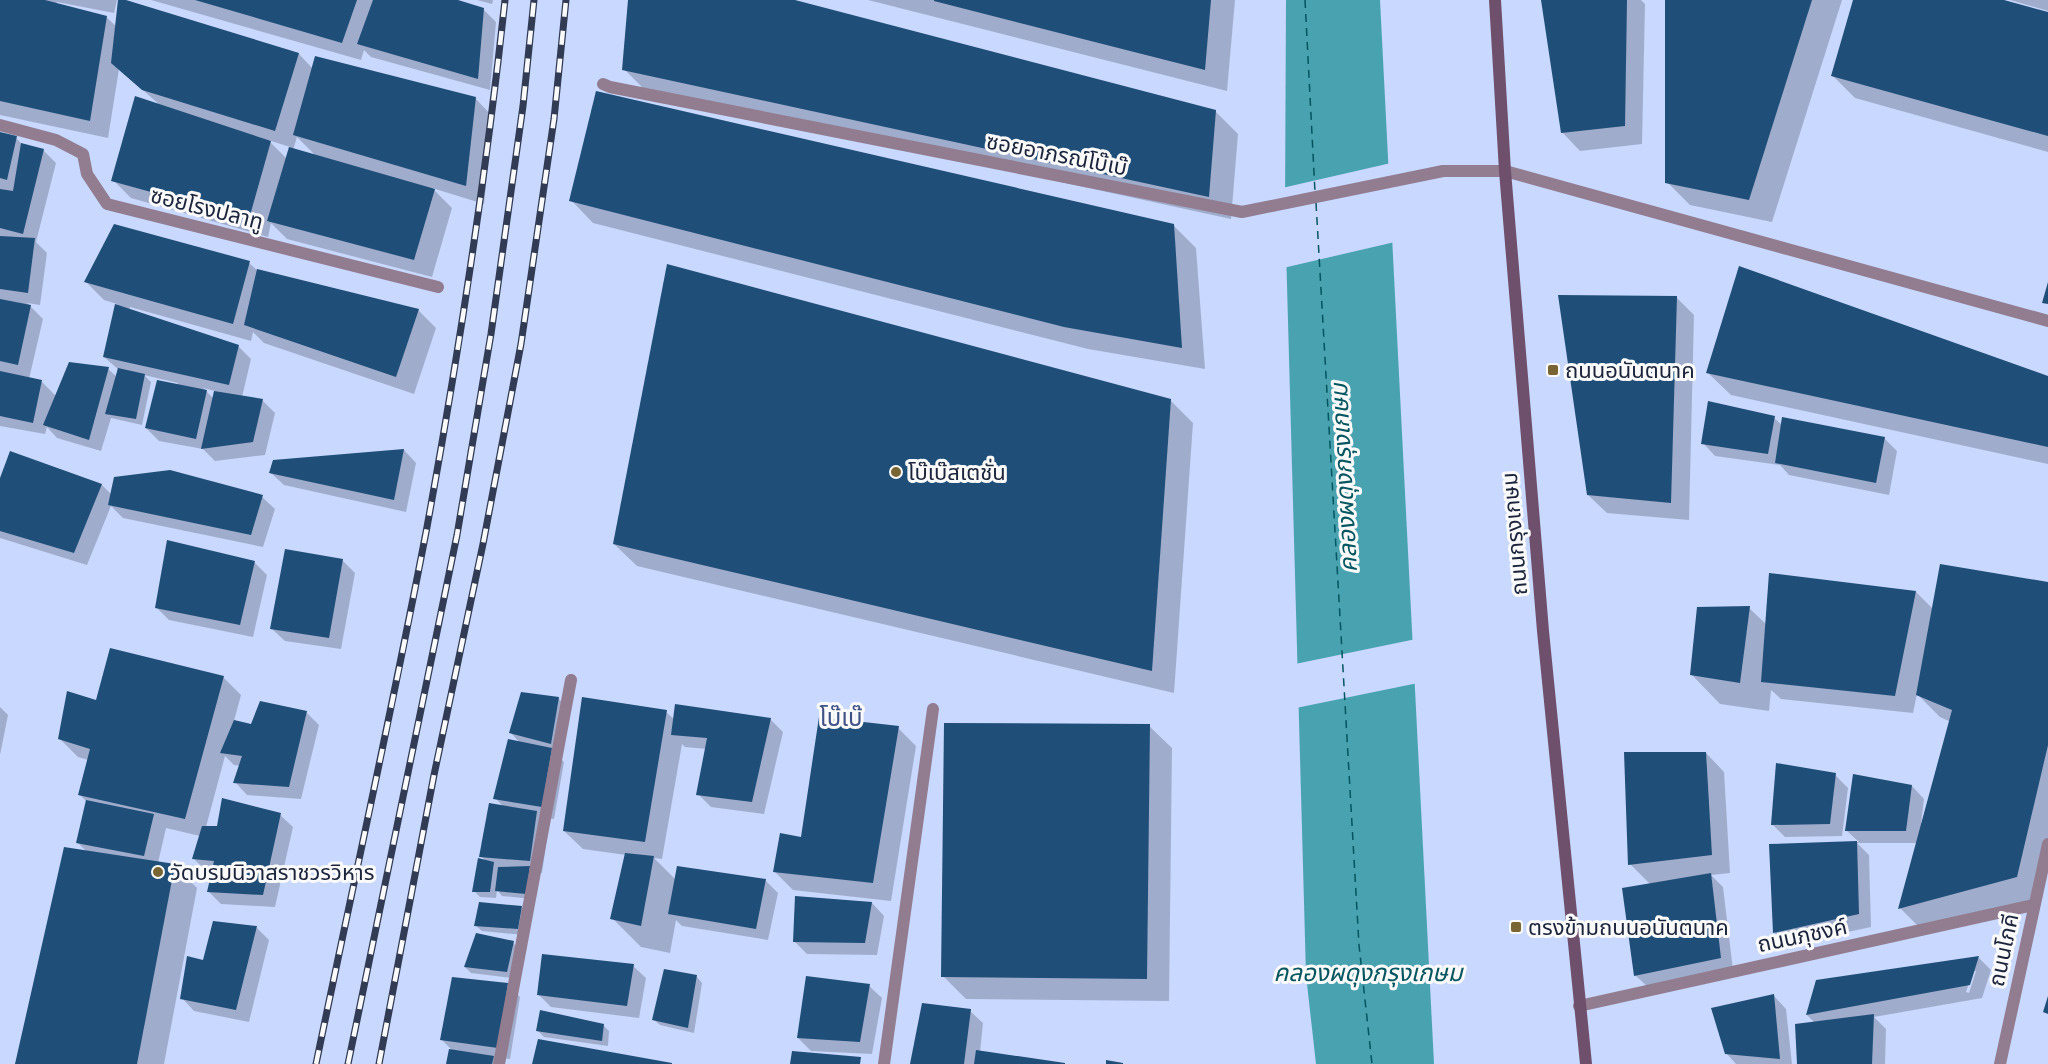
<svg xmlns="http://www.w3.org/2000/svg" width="2048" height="1064" font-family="Cabin,'Noto Sans Thai',sans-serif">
	<rect width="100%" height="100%" fill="#c9d8fe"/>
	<polygon fill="#49a2af" points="1286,0 1380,0 1434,1064 1316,1064 1306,975 1285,212"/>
	<g fill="#c9d8fe">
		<polygon points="1391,163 1395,242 1283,268 1282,188"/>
		<polygon points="1416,639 1418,683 1296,708 1295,664"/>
	</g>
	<g fill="#0003" fill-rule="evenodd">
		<path d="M0,0h117l-3,13 -57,-11 -1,2 50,13 11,10 4,-27 178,54 14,15 162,29 18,19 -9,87 -52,-16 20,20 -20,69 -145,-38 -16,-16 -3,14 -137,-39 -18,-18 48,-74 -42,-37 -11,69 -108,-23zM297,137l19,19 -23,-6zM268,140l22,7 -3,12z"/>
		<polygon points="151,0 453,0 484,10 496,22 490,90 371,57 364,50 361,60"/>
		<polygon points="477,0 493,0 492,4"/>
		<polygon points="630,0 789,0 1215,111 1238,134 1231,219 647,92 624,69"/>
		<polygon points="868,0 1235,0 1227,91"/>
		<polygon points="1543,0 1641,0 1645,4 1642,144 1580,151 1562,132"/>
		<polygon points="1667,0 1842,0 1772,222 1690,205 1667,182"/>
		<polygon points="1855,0 1999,0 2048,14 2048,152 1855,98 1832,75"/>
		<polygon points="2010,0 2048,0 2048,11"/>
		<path d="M0,134l16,4 7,7 20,5 13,13 -20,79 11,11 -7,52 -13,-2 16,16 -14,60 13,3 14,14 52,-27 9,8 2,-7 -15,-13 13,-53 -13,-4 -18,-18 163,-19 8,7 161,40 18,18 -22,66 -150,-51 -11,-11 -2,9 -121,-34 -1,3 109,36 13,13 -9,38 20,3 13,13 -10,42 -50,6 -12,-12 -44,-8 -13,-13 32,-45 -34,-8 7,7 -9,43 -31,-7 -10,33 -44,-13 -10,-11 -2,7 -45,-8zM203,388l12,3 -1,8z"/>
		<polygon points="571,200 1173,225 1196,248 1205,369 1088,349 593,223"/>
		<polygon points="1676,297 1694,315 1689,520 1607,513 1588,495"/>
		<polygon points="1708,373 2048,377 2048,464 1731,395"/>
		<polygon points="1170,400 1193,423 1174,693 637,566 614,544"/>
		<polygon points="1774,418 1782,425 1884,438 1897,451 1889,495 1789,475 1780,465 1715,456 1703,443"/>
		<polygon points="404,450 416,463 406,512 284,485 271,473 275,461"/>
		<polygon points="11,453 102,485 112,495 262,497 275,509 263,547 123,518 111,506 87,565 0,538 0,482"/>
		<polygon points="169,542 255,563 267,575 253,637 169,620 157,608"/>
		<polygon points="342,560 355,573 341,649 285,641 272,629"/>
		<polygon points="1771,574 1916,592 1933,609 2048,584 2048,862 2039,899 1923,931 1900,908 1918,843 1857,843 1869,855 1871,927 1787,945 1774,932 1771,846 1859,842 1847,831 1912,786 1924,799 1921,823 1923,823 1951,722 1940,717 1917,694 1913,713 1781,699 1771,690 1769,711 1720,704 1692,675 1749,608 1767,625"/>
		<polygon points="223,677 241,695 234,721 252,726 306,712 319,725 301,799 247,795 235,782 240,766 234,765 225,756 206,827 218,828 280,815 293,827 275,907 221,904 208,891 213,872 206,871 194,859 200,836 166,828 158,863 174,865 197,888 164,1064 17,1064 87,852 78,843 87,802 80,795 88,760 78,757 59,738 98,701"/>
		<polygon points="558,698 564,704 557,749 550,748 564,762 554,819 541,817 549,825 542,873 536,872 532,899 502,896 497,890 496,898 480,897 474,891 487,862 481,856 504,807 495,798 520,743 511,733"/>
		<polygon points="0,707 8,715 0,755"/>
		<polygon points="666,712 675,720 770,719 783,732 764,814 711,807 698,794 707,749 685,747 682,744 662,859 654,858 676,880 765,880 778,893 768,940 682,926 676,920 670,953 641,947 612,918 626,855 583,849 564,831"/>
		<polygon points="1149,726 1172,748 1169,1001 966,999 943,976"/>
		<polygon points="898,728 916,746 891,901 793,890 775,872"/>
		<polygon points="1706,753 1724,772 1730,873 1711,875 1723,887 1733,970 1649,988 1636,976 1650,884 1630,864"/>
		<polygon points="1835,775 1848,788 1842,836 1785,837 1772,824"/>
		<polygon points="872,903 884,916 877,955 807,954 794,941"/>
		<polygon points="521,908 527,914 524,935 482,931 475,925"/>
		<polygon points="214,923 257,928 269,940 249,1022 194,1011 182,998 204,962"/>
		<polygon points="513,943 519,949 513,978 471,973 465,967"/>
		<path d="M1979,958l12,12 -9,28 -108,19 12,12 -1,35h-86l16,-41 -8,-8 10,-33zM1973,971h3l-7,22 -3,-1z"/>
		<polygon points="633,966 646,978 639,1018 551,1007 538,994"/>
		<polygon points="696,976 702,983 694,1033 660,1025 653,1019"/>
		<polygon points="507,984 520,997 510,1059 493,1057 499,1064 447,1064 451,1049 441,1039"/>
		<polygon points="869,986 882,998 872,1054 811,1051 798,1038"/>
		<polygon points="1774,996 1786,1009 1792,1064 1736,1064 1726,1053"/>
		<polygon points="970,1011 983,1023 980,1052 1063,1064 912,1064"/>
		<polygon points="603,1025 609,1031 608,1046 544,1037 538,1031"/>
	</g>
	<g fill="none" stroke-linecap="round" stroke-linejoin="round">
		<g stroke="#03555f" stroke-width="1.5" stroke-dasharray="8 6" stroke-linecap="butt">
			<polyline points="1305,0 1315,192"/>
			<polyline points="1316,203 1359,945 1372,1064"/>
		</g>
	</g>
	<g fill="#1f4e78">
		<polygon points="0,0 45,0 107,16 90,121 0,101"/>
		<polygon points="118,0 126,0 299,53 275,131 142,90 111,63"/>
		<polygon points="195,0 357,0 342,43"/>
		<polygon points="373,0 458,0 484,8 478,79 357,44"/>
		<polygon points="628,0 795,0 1216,110 1209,197 622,70"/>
		<polygon points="934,0 1211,0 1205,70 934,1"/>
		<polygon points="1541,0 1627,0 1625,126 1561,133"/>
		<polygon points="1665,0 1812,0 1749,200 1665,183"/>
		<polygon points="1853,0 2004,0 2048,12 2048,136 1831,76"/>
		<polygon points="315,56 476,97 466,186 293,135"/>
		<polygon points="596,91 1174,224 1182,348 1064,327 569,201"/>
		<polygon points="135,96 271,141 249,219 111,181"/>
		<polygon points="0,132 17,136 7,180 0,178"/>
		<polygon points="21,143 44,149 23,234 0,228 0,189 13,191"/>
		<polygon points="289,147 435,189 414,260 267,221"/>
		<polygon points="114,224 250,261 233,324 84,282"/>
		<polygon points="0,236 35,238 28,293 0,289"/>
		<polygon points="667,264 1171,399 1152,671 613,544"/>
		<polygon points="1739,266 2048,376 2048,447 1706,373"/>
		<polygon points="257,269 419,309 396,377 244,325"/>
		<polygon points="2048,282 2048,304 2042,303"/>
		<polygon points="1558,295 1677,296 1671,503 1587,495"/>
		<polygon points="0,299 31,305 18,365 0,361"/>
		<polygon points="115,304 239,345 229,385 103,357"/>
		<polygon points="69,362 109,367 89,440 43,425"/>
		<polygon points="118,368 145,374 136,419 105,414"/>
		<polygon points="0,371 42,380 33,423 0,416"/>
		<polygon points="157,380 207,390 196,439 145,428"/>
		<polygon points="214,391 263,399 253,442 201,449"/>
		<polygon points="1708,401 1775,416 1768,454 1701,444"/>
		<polygon points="1782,417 1885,437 1876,483 1775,463"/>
		<polygon points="404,449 394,500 269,473 273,460"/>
		<polygon points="10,451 102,484 74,553 0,531 0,478"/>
		<polygon points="170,470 263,495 251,535 108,505 114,477"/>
		<polygon points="167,540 255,561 240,625 155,608"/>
		<polygon points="285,549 343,559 329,638 270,629"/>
		<polygon points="1940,564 2048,582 2048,745 2017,877 1898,909 1952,710 1916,695"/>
		<polygon points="1769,573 1916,591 1895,696 1761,682"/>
		<polygon points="1750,606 1740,683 1690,675 1697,607"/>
		<polygon points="110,648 224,676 185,819 78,795 90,749 58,739 67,691 96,700"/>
		<polygon points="521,692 559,697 551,744 509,733"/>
		<polygon points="582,697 667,710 645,842 563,831"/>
		<polygon points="260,701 307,711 289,787 233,783 242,756 220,753 234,720 251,724"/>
		<polygon points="675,704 771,718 752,802 696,795 707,738 671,735"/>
		<polygon points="819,717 899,726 873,883 773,872 780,833 801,837"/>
		<polygon points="944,723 1150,724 1147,979 941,977"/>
		<polygon points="508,739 552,748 542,807 493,799"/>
		<polygon points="1624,752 1706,752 1712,855 1628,865"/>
		<polygon points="1776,763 1836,773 1830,824 1771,825"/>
		<polygon points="1853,774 1912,785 1906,831 1845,831"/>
		<polygon points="222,798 281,813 263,895 207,892 214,861 192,859 202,826 217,826"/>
		<polygon points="86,800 154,814 144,856 76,843"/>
		<polygon points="489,803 537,811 530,861 479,857"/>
		<polygon points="1857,841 1859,914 1773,933 1769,844"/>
		<polygon points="64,847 175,864 137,1064 15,1064"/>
		<polygon points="625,853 654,856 641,926 610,919"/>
		<polygon points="478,858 494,862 490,892 472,892"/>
		<polygon points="530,866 526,894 495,891 498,867"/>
		<polygon points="677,866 766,879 756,929 668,914"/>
		<polygon points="1711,873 1721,958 1634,976 1622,888"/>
		<polygon points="795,896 872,902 865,943 793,942"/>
		<polygon points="479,902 522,906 518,929 474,926"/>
		<polygon points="213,921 257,926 236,1010 180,999 187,956 203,960"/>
		<polygon points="476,933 514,941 507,972 464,967"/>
		<polygon points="542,954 634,964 627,1006 537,995"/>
		<polygon points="1979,956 1970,985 1806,1015 1816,980"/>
		<polygon points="664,969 697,975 688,1028 652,1020"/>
		<polygon points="806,976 870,984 860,1042 797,1038"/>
		<polygon points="452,977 508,983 498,1048 440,1040"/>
		<polygon points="1774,994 1780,1059 1725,1054 1711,1008"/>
		<polygon points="2048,996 2048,1014 2043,1012"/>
		<polygon points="922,1003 971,1009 964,1064 910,1064"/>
		<polygon points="540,1010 604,1024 602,1041 536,1031"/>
		<polygon points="1874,1014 1872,1064 1797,1064 1795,1024"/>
		<polygon points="538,1039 672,1063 672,1064 532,1064"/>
		<polygon points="449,1049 494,1056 492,1064 446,1064"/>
		<polygon points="976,1050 1065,1063 1065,1064 974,1064"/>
		<polygon points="792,1051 861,1057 860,1064 790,1064"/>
		<polygon points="1106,1060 1123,1063 1123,1064 1106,1064"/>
	</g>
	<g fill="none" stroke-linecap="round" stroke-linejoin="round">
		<g stroke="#917c90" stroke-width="12">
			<polyline points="603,84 610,87 1242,212 1443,171 1505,171 2048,321"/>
			<polyline points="0,125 56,140 83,154 87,174 107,204 438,287"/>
			<polyline points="1579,1006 2033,905"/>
			<polyline points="499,1064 571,680"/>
			<polyline points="884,1064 933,709"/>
			<polyline points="2000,1064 2048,844"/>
		</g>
		<polyline stroke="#6e4f6c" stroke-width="12" points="1495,0 1505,171 1543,631 1586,1064"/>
		<defs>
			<g id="rail">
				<path d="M316,1064c37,-179 77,-358 111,-537 32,-175 59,-351 78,-527"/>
				<polyline points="348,1064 457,535 491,334 523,106 534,0"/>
				<polyline points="379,1064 434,775 483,544 521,344 554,119 566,0"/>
			</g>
		</defs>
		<use href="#rail" stroke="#313b54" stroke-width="7"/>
		<use href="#rail" stroke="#fafafa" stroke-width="4.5" stroke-dasharray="14" stroke-linecap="butt"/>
	</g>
	<g fill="#796534" stroke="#fafafa" stroke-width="2">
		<rect x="1547" y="364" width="12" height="12" rx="3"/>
		<circle cx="896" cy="472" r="6"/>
		<circle cx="158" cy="872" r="6"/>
		<rect x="1510" y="921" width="12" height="12" rx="3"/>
	</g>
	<g text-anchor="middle" stroke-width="6" stroke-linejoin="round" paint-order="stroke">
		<g font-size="22" fill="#1b243b" stroke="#fafafa">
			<text transform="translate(1057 154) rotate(11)" y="8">ซอยอาภรณ์โบ๊เบ๊</text>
			<text transform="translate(207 208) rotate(14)" y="8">ซอยโรงปลาทู</text>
			<text transform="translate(1514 534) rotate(-95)" y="8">ถนนกรุงเกษม</text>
			<text transform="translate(1802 935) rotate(-12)" y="8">ถนนภุชงค์</text>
			<text transform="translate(2003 950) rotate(-78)" y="8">ถนนโภคี</text>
		</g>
		<g font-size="22" fill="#1b243b" stroke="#fafafa" text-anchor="start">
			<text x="1565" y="378">ถนนอนันตนาค</text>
			<text x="908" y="480">โบ๊เบ๊สเตชั่น</text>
			<text x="170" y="880">วัดบรมนิวาสราชวรวิหาร</text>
			<text x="1528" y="935">ตรงข้ามถนนอนันตนาค</text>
		</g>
		<g font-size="24" font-style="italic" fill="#03555f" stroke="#fafafa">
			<text transform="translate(1344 478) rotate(-93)" y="8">คลองผดุงกรุงเกษม</text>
			<text x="1368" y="981">คลองผดุงกรุงเกษม</text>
		</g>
		<g font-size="24" fill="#3f5186" stroke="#fafafa">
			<text x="841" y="726">โบ๊เบ๊</text>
		</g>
	</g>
</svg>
